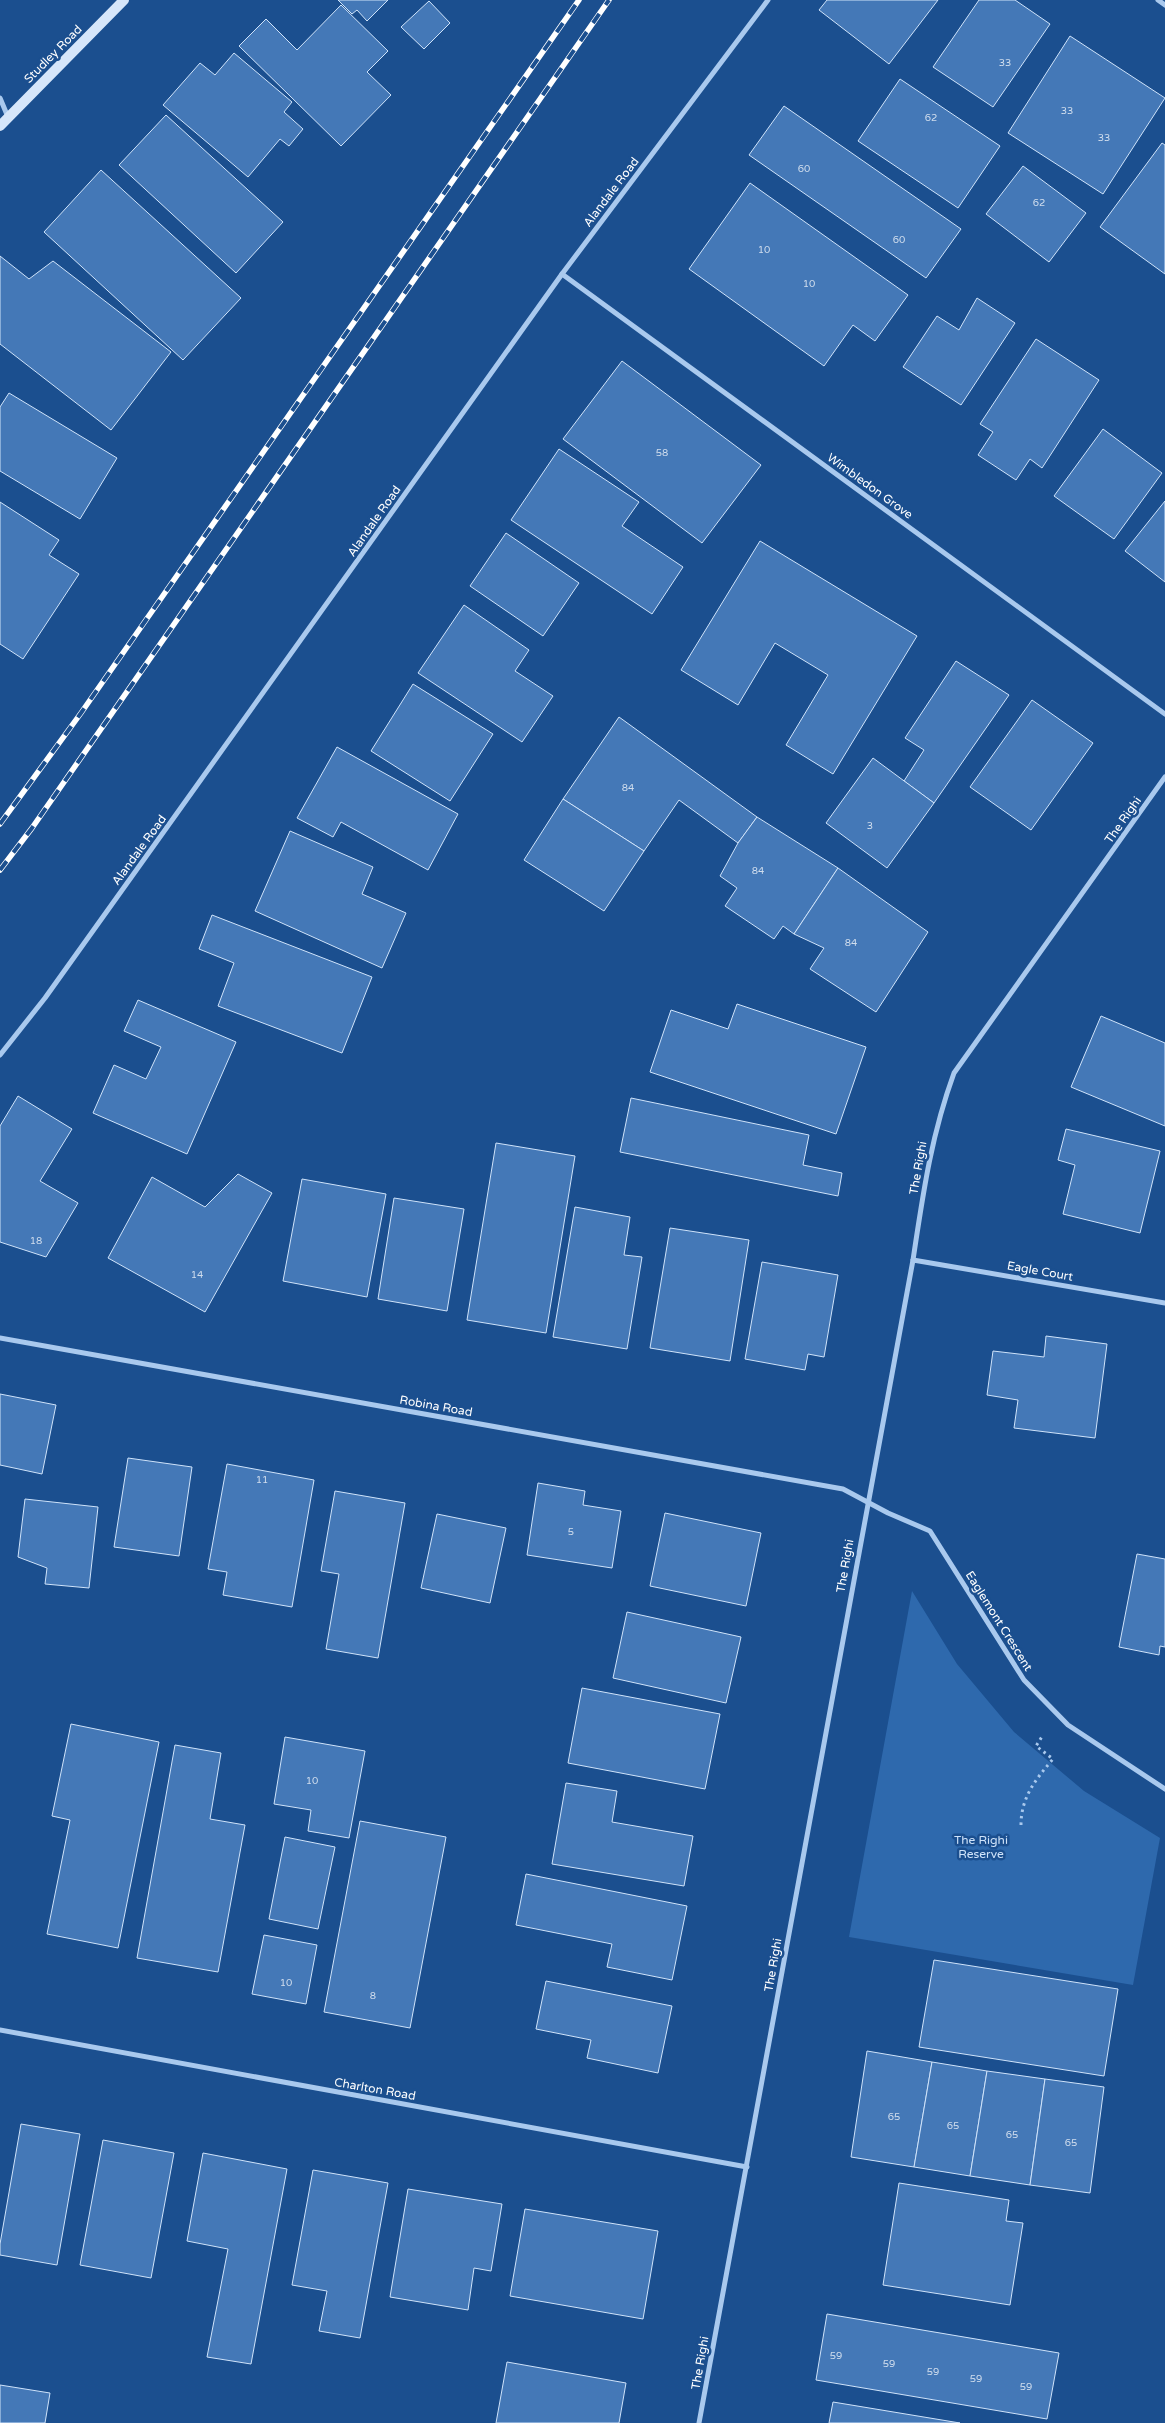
<svg xmlns="http://www.w3.org/2000/svg" width="1165" height="2423" font-family="'Varela Round',sans-serif">
	<rect width="100%" height="100%" fill="#1b4f8f"/>
	<polygon fill="#2e69ad" points="912,1591 957,1664 1014,1732 1084,1791 1160,1838 1133,1985 849,1937"/>
	<g fill="#4478b7" stroke="#cfe3fa">
		<polygon points="338,0 388,0 367,21 357,10 352,14"/>
		<polygon points="827,0 938,0 889,64 819,10"/>
		<polygon points="979,0 1015,0 1050,24 993,107 933,67"/>
		<polygon points="429,1 450,23 424,49 401,27"/>
		<polygon points="341,5 388,51 367,72 391,95 341,146 239,46 266,19 297,50"/>
		<polygon points="1070,36 1165,98 1103,194 1008,133"/>
		<polygon points="234,53 292,102 284,112 303,129 289,146 280,139 248,177 163,105 200,63 215,75"/>
		<polygon points="900,79 1000,146 958,208 858,141"/>
		<polygon points="784,106 961,229 926,278 749,155"/>
		<polygon points="166,115 283,222 236,273 119,165"/>
		<polygon points="1162,143 1165,145 1165,274 1100,227"/>
		<polygon points="1023,166 1086,213 1049,262 986,214"/>
		<polygon points="101,170 241,298 183,360 44,232"/>
		<polygon points="750,183 908,295 875,341 853,325 824,366 689,269"/>
		<polygon points="0,256 29,279 53,261 171,352 111,430 0,344"/>
		<polygon points="977,298 1015,323 961,405 903,367 937,316 959,330"/>
		<polygon points="1036,339 1099,380 1042,468 1030,459 1016,480 978,455 993,432 980,424"/>
		<polygon points="622,361 761,465 702,543 563,439"/>
		<polygon points="9,393 117,458 80,519 0,471 0,407"/>
		<polygon points="1103,429 1162,473 1114,539 1054,496"/>
		<polygon points="559,449 639,502 622,526 683,567 652,614 511,520"/>
		<polygon points="1165,501 1165,582 1125,551"/>
		<polygon points="0,502 59,540 49,555 79,574 23,659 0,644"/>
		<polygon points="506,533 579,583 543,636 470,586"/>
		<polygon points="760,541 917,636 833,774 786,745 828,675 775,643 738,705 681,670"/>
		<polygon points="464,605 529,650 515,671 553,696 522,742 418,673"/>
		<polygon points="956,661 1009,695 934,803 904,781 924,750 905,738"/>
		<polygon points="413,684 493,734 450,801 371,751"/>
		<polygon points="1032,700 1093,743 1031,830 970,787"/>
		<polygon points="619,717 757,817 738,843 679,800 644,851 563,799"/>
		<polygon points="337,747 458,814 428,870 341,822 333,837 297,818"/>
		<polygon points="873,758 934,803 887,868 826,823"/>
		<polygon points="563,799 644,851 604,911 524,860"/>
		<polygon points="757,817 838,868 794,934 783,926 774,939 725,906 737,888 720,876 738,843"/>
		<polygon points="290,831 373,867 362,894 406,913 382,968 255,911"/>
		<polygon points="838,868 928,932 876,1012 810,969 824,948 794,934"/>
		<polygon points="212,915 372,977 342,1053 218,1006 234,963 199,949"/>
		<polygon points="138,1000 236,1042 187,1154 93,1113 114,1065 146,1079 161,1047 124,1031"/>
		<polygon points="737,1004 866,1047 836,1134 650,1072 671,1010 728,1029"/>
		<polygon points="1101,1016 1165,1043 1165,1126 1071,1087"/>
		<polygon points="18,1096 72,1129 40,1181 78,1203 46,1257 0,1242 0,1126"/>
		<polygon points="631,1098 809,1135 803,1165 842,1173 838,1196 620,1152"/>
		<polygon points="1066,1129 1160,1151 1140,1233 1063,1214 1075,1165 1058,1160"/>
		<polygon points="496,1143 575,1156 546,1333 467,1320"/>
		<polygon points="238,1174 272,1193 205,1312 108,1258 152,1177 205,1207"/>
		<polygon points="302,1179 386,1194 367,1297 283,1281"/>
		<polygon points="394,1198 464,1209 447,1311 378,1299"/>
		<polygon points="575,1207 630,1217 624,1255 642,1257 627,1349 553,1337"/>
		<polygon points="670,1228 749,1240 730,1361 650,1348"/>
		<polygon points="762,1262 838,1275 824,1357 808,1354 805,1370 745,1359"/>
		<polygon points="1046,1336 1107,1344 1095,1438 1014,1428 1018,1400 987,1395 993,1351 1044,1357"/>
		<polygon points="0,1394 56,1405 42,1474 0,1465"/>
		<polygon points="128,1458 192,1467 179,1556 114,1547"/>
		<polygon points="227,1464 314,1480 292,1607 223,1595 227,1572 208,1569"/>
		<polygon points="538,1483 585,1491 583,1505 621,1511 612,1568 527,1555"/>
		<polygon points="335,1491 405,1503 378,1658 326,1649 339,1574 321,1571"/>
		<polygon points="25,1499 98,1507 89,1588 45,1584 47,1568 18,1557"/>
		<polygon points="665,1513 761,1533 746,1606 650,1586"/>
		<polygon points="437,1514 506,1528 490,1603 421,1588"/>
		<polygon points="1137,1554 1165,1559 1165,1647 1160,1646 1159,1655 1119,1647"/>
		<polygon points="627,1612 741,1637 726,1703 613,1678"/>
		<polygon points="582,1688 720,1714 705,1789 568,1763"/>
		<polygon points="71,1724 159,1742 118,1948 47,1934 70,1820 52,1816"/>
		<polygon points="285,1737 365,1751 349,1838 308,1831 311,1810 274,1804"/>
		<polygon points="175,1745 221,1753 210,1819 245,1825 218,1972 137,1958"/>
		<polygon points="566,1783 617,1791 612,1822 693,1836 684,1886 552,1864"/>
		<polygon points="360,1821 446,1837 410,2028 324,2012"/>
		<polygon points="285,1837 335,1847 318,1929 269,1919"/>
		<polygon points="526,1874 687,1906 672,1980 607,1967 612,1944 516,1925"/>
		<polygon points="264,1935 317,1945 306,2004 252,1994"/>
		<polygon points="934,1960 1118,1989 1104,2076 919,2047"/>
		<polygon points="546,1981 672,2006 658,2073 587,2058 591,2040 536,2029"/>
		<polygon points="867,2051 932,2062 914,2167 851,2157"/>
		<polygon points="932,2062 987,2071 970,2176 914,2167"/>
		<polygon points="987,2071 1045,2079 1030,2185 970,2176"/>
		<polygon points="1045,2079 1104,2087 1090,2193 1030,2185"/>
		<polygon points="21,2124 80,2134 57,2265 0,2255 0,2244"/>
		<polygon points="103,2140 174,2153 151,2278 80,2265"/>
		<polygon points="203,2153 287,2169 251,2364 207,2357 228,2249 187,2241"/>
		<polygon points="313,2170 388,2183 360,2338 319,2331 327,2291 292,2285"/>
		<polygon points="899,2183 1009,2200 1006,2221 1023,2223 1010,2305 883,2285"/>
		<polygon points="408,2189 502,2204 491,2271 474,2268 468,2310 390,2297"/>
		<polygon points="525,2209 658,2231 643,2319 510,2296"/>
		<polygon points="827,2314 1059,2353 1047,2419 816,2380"/>
		<polygon points="507,2362 626,2383 619,2423 496,2423"/>
		<polygon points="0,2385 50,2393 45,2423 0,2423"/>
		<polygon points="833,2402 960,2423 829,2423"/>
	</g>
	<g fill="none" stroke-linecap="round" stroke-linejoin="round">
		<path stroke="#a9c9ee" stroke-width="3" stroke-dasharray="2.5 4" stroke-linecap="butt" d="M1021,1825c0,-28 15,-46 32,-66l-17,-13 7,-11"/>
		<g stroke="#a9c9ee" stroke-width="5">
			<polyline points="1158,0 1165,5"/>
			<polyline points="0,98 8,117"/>
			<polyline points="562,274 1165,714"/>
			<polyline points="0,1055 45,998 562,274 768,0"/>
			<polyline points="913,1260 1165,1303"/>
			<polyline points="0,1338 843,1489 888,1513 930,1531 1024,1680 1068,1725 1165,1789"/>
			<polyline points="0,2030 747,2167"/>
			<path d="M699,2423l214,-1163c10,-66 18,-124 41,-187l211,-296"/>
		</g>
		<polyline stroke="#d6e6fa" stroke-width="10" points="0,126 124,0"/>
		<defs>
			<g id="rail">
				<polyline points="0,824 81,713 579,0"/>
				<polyline points="0,870 32,828 609,0"/>
			</g>
		</defs>
		<use href="#rail" stroke="#fff" stroke-width="5.5"/>
		<use href="#rail" stroke="#1b4f8f" stroke-width="4" stroke-dasharray="11" stroke-linecap="butt"/>
	</g>
	<g text-anchor="middle" stroke-width="5" stroke-linejoin="round" paint-order="stroke">
		<g font-size="10" fill="#d0dded">
			<text x="1005" y="66">33</text>
			<text x="1067" y="114">33</text>
			<text x="931" y="121">62</text>
			<text x="1104" y="141">33</text>
			<text x="804" y="172">60</text>
			<text x="1039" y="206">62</text>
			<text x="899" y="243">60</text>
			<text x="764" y="253">10</text>
			<text x="809" y="287">10</text>
			<text x="662" y="456">58</text>
			<text x="628" y="791">84</text>
			<text x="870" y="829">3</text>
			<text x="758" y="874">84</text>
			<text x="851" y="946">84</text>
			<text x="36" y="1244">18</text>
			<text x="197" y="1278">14</text>
			<text x="262" y="1483">11</text>
			<text x="571" y="1535">5</text>
			<text x="312" y="1784">10</text>
			<text x="286" y="1986">10</text>
			<text x="373" y="1999">8</text>
			<text x="894" y="2120">65</text>
			<text x="953" y="2129">65</text>
			<text x="1012" y="2138">65</text>
			<text x="1071" y="2146">65</text>
			<text x="836" y="2359">59</text>
			<text x="889" y="2367">59</text>
			<text x="933" y="2375">59</text>
			<text x="976" y="2382">59</text>
			<text x="1026" y="2390">59</text>
		</g>
		<g font-size="12" fill="#fff" stroke="#1b4f8f">
			<text transform="translate(53 54) rotate(-45)" y="4">Studley Road</text>
			<text transform="translate(611 192) rotate(-53)" y="4">Alandale Road</text>
			<text transform="translate(870 486) rotate(36)" y="4">Wimbledon Grove</text>
			<text transform="translate(374 521) rotate(-55)" y="4">Alandale Road</text>
			<text transform="translate(1123 820) rotate(-55)" y="4">The Righi</text>
			<text transform="translate(139 850) rotate(-54)" y="4">Alandale Road</text>
			<text transform="translate(918 1168) rotate(-80)" y="4">The Righi</text>
			<text transform="translate(1040 1271) rotate(10)" y="4">Eagle Court</text>
			<text transform="translate(436 1406) rotate(10)" y="4">Robina Road</text>
			<text transform="translate(845 1566) rotate(-80)" y="4">The Righi</text>
			<text transform="translate(999 1621) rotate(58)" y="4">Eaglemont Crescent</text>
			<text transform="translate(773 1965) rotate(-80)" y="4">The Righi</text>
			<text transform="translate(375 2089) rotate(10)" y="4">Charlton Road</text>
			<text transform="translate(700 2363) rotate(-80)" y="4">The Righi</text>
		</g>
		<g font-size="12" fill="#cfe3fa" stroke="#1b4f8f">
			<text x="981" y="1844">The Righi<tspan x="981" dy="14">Reserve</tspan></text>
		</g>
	</g>
</svg>
